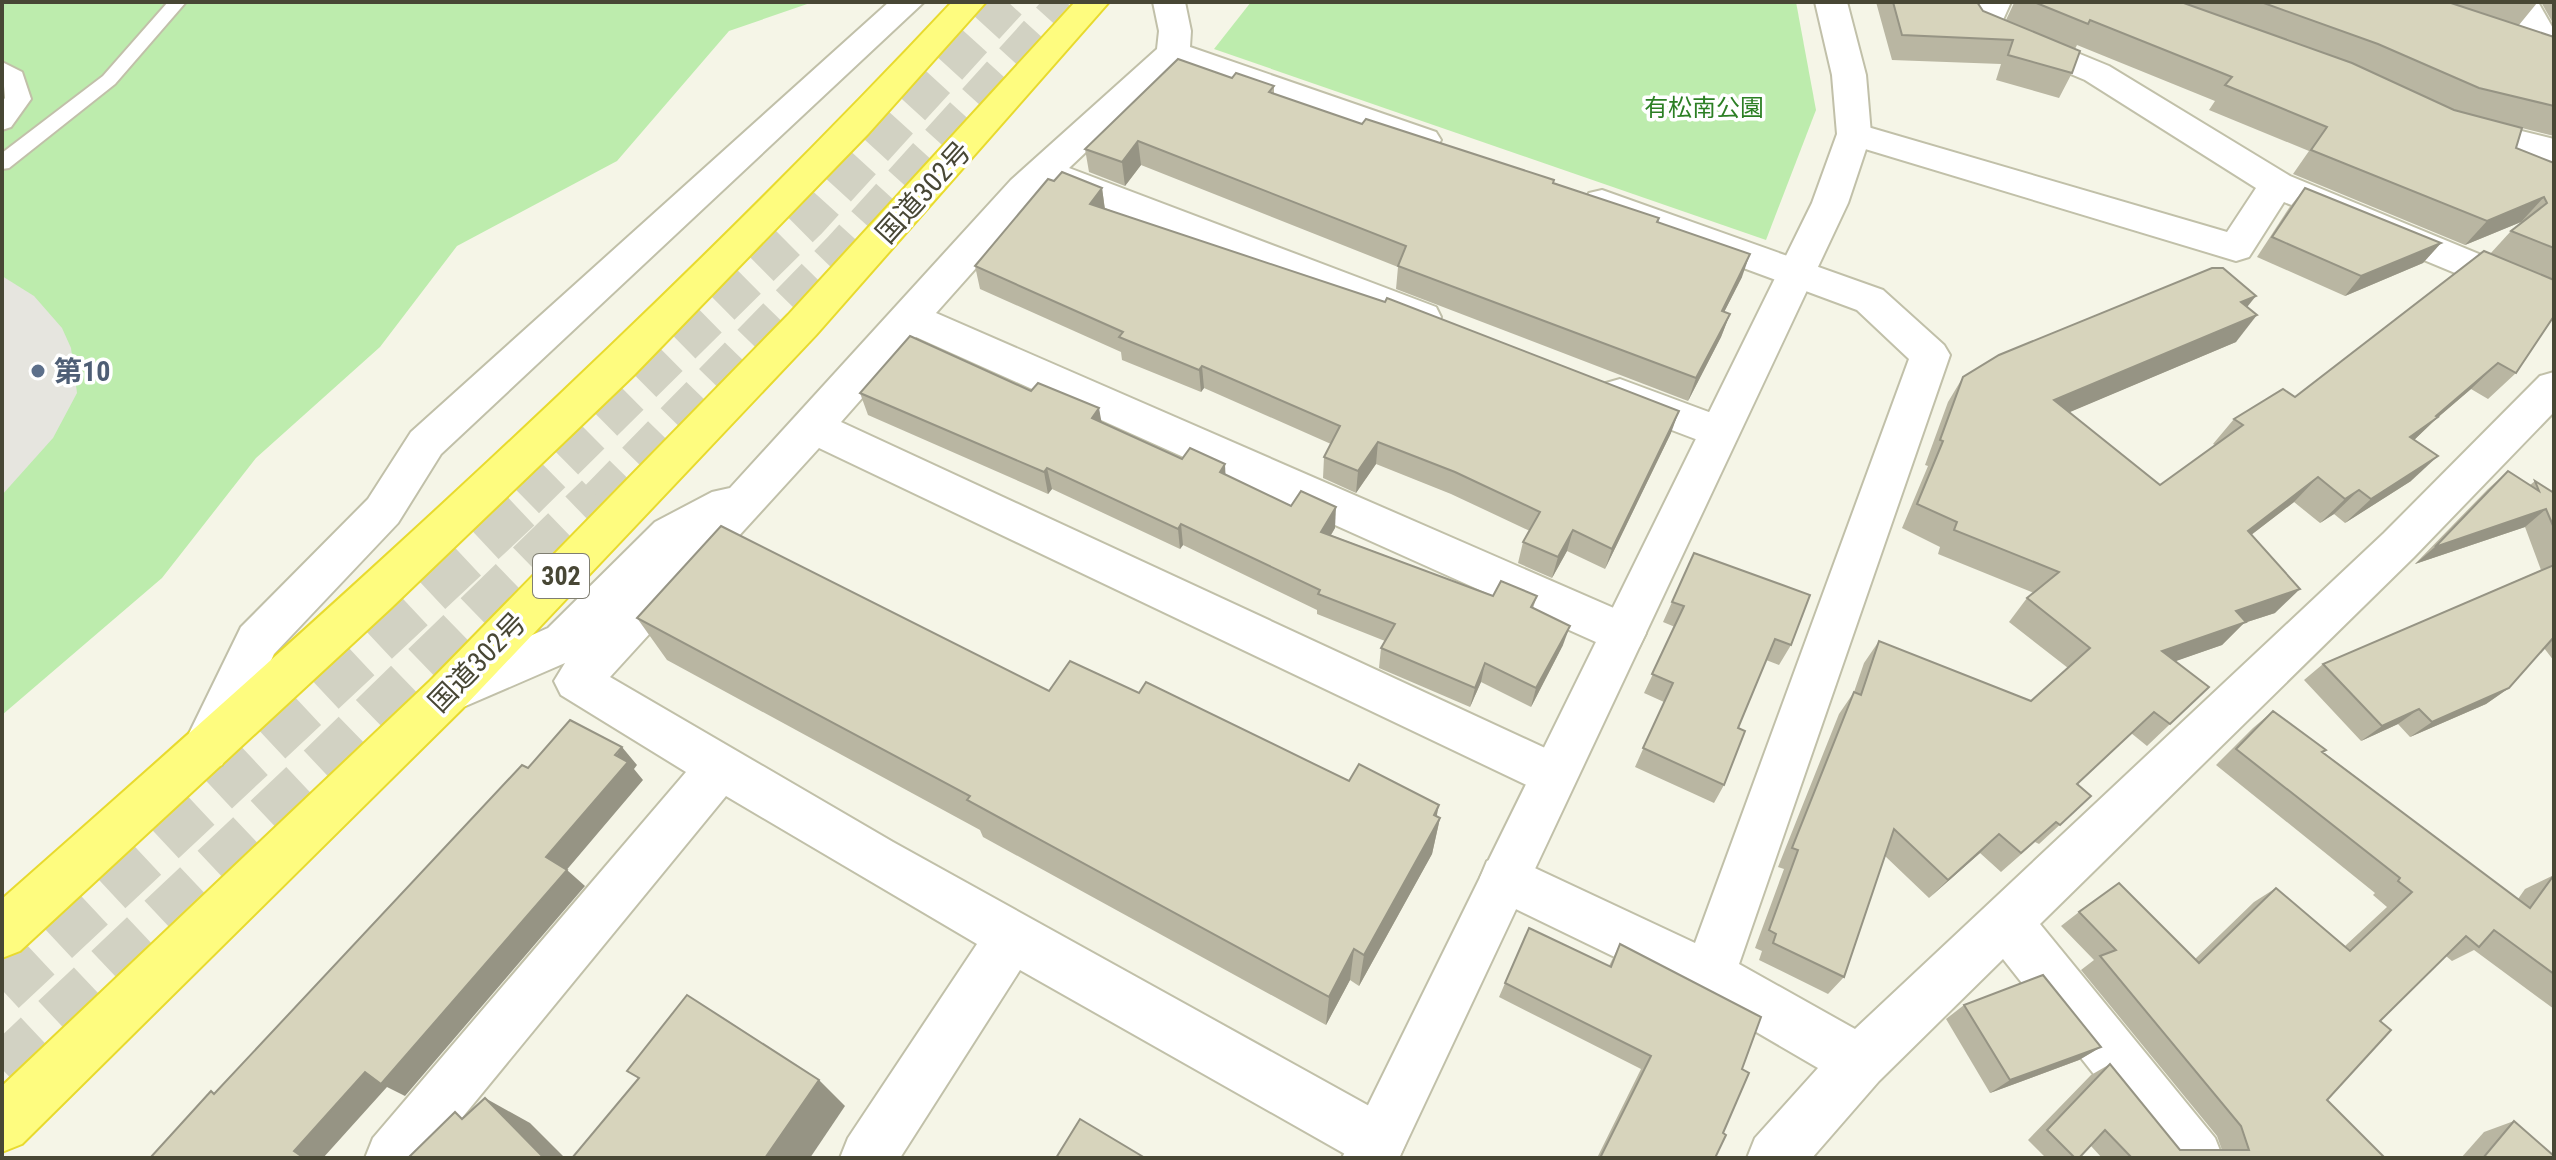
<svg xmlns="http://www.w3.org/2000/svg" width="2556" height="1160" font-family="'Roboto Condensed','Noto Sans JP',sans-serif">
	<rect width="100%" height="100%" fill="#f5f5e7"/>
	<g fill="#bdecad">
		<polygon points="2,2 813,2 729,31 617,161 457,246 380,347 256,458 162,578 2,715"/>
		<polygon points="1251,2 1796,2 1816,110 1766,240 1214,49"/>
	</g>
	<polygon fill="#e6e5df" points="2,276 34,296 62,328 71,348 77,393 53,438 2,495"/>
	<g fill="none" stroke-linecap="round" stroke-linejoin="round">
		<g stroke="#d2d2c3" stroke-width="37" stroke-dasharray="37 18" stroke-linecap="butt">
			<polyline points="526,500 809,220 1008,2"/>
			<polyline points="597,500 842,249 1066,2"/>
		</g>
		<g stroke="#d2d2c3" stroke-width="49" stroke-dasharray="49 24" stroke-linecap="butt">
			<polyline points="2,990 528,498"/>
			<polyline points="2,1069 322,767 599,498"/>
		</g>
		<defs>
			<polygon id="service" points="168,2 186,2 115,84 9,168 2,169 2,153 103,76"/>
			<polygon id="pedestrian" points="2,62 22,72 31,99 11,127 2,130 2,102 5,98"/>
			<g id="minor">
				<polygon points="889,2 924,2 441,454 398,523 274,654 222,765 205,771 188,765 181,750 241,627 368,499 411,432"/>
				<polygon points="1153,2 1185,2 1191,31 1190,47 1436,132 1441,140 1436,148 1424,151 1412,148 1178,65 1069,168 1436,307 1441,317 1436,327 1422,331 1408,327 1049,186 936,313 1639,619 1646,633 1639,647 1623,652 1607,647 916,337 841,422 1571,760 1578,775 1571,790 1554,797 1537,790 819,448 610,677 893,842 1398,1122 1406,1142 1399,1158 1352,1158 1020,970 900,1158 840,1158 848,1138 977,944 726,796 429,1158 365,1158 373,1138 686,772 561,695 554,681 565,663 447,714 431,708 424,694 431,680 548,628 655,522 712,492 730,488 1011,180 1157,49 1159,31"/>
				<polygon points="1979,2 2011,2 2002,22 2109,66 2290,176 2554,285 2554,314 2284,202 2249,257 2236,261 1842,142 1837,134 1842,126 1854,123 2227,232 2256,188 2085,80 1973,33 1968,26"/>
				<polygon points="2506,2 2538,2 2554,30 2554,69 2542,66"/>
				<polygon points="2460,116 2554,139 2554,163 2448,135 2443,127 2448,119"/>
				<polygon points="1602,190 1883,290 1944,345 1950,355 1739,964 1855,1029 2384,533 2540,376 2554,372 2554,412 2414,557 2040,924 2215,1138 2223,1158 2160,1158 2003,959 1879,1081 1812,1158 1747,1158 1755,1138 1818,1068 1691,994 1487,895 1480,878 1487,861 1505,854 1695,943 1909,359 1857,310 1589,211 1584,202 1589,193"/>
				<polygon points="1620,379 1733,421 1739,432 1733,443 1719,448 1606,405 1600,394 1606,383"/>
			</g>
			<polygon id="tertiary" points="1815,2 1847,2 1866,75 1871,134 1848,203 1399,1158 1342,1158 1812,203 1837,134 1832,75"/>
			<g id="trunk">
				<path d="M952,2h34l-118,132 -234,241 -243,233 -371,343 -18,7v-59c328,-289 651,-578 950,-897z"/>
				<polygon points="1075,2 1109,2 816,335 463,708 22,1144 2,1152 2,1086 431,680 788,315"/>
			</g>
		</defs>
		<use href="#service" stroke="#c1c0a9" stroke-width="4"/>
		<use href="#pedestrian" stroke="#c1c0a9" stroke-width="4"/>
		<use href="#minor" stroke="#c1c0a9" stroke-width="4"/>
		<use href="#tertiary" stroke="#c1c0a9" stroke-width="4"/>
		<use href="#trunk" stroke="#e8da2e" stroke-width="4"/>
		<use href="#service" fill="#fff" fill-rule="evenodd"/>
		<use href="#pedestrian" fill="#fff" fill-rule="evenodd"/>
		<use href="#minor" fill="#fff" fill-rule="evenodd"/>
		<use href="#tertiary" fill="#fff" fill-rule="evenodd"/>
		<use href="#trunk" fill="#fefc7f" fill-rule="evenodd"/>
	</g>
	<g fill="#b9b6a2">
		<polygon points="1876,2 1978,2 1977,3 1983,11 2006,20 2014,3 2013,2 2536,2 2537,3 2519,25 2554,37 2554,136 2522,128 2516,148 2554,163 2554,316 2516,373 2488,399 2471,389 2436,419 2414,440 2411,481 2345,523 2334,514 2320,523 2294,502 2251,535 2275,613 2244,623 2222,645 2175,661 2209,687 2147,746 2131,733 2077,784 2091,796 2039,844 2035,842 2001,872 1980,853 1929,898 1885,856 1844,977 1828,994 1759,960 1762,951 1755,948 1784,869 1778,867 1839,714 1854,692 1864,663 1879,641 2031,701 2068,668 2009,622 2027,598 2034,593 1938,554 1940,547 1902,528 1928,466 1925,465 1948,402 1963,377 2247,307 2236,342 2069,412 2160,485 2215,445 2213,444 2234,419 2295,397 2490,254 2511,231 2522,223 2521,222 2465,245 2293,174 2309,151 2209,110 2215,101 2077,45 2075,49 2072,73 2059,98 1996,80 2001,64 1892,60"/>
		<polygon points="2541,2 2554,2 2554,25"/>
		<polygon points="1232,78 1274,86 1274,94 1362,124 1554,180 1554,183 1659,218 1658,223 1742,277 1724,312 1730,314 1721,337 1688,401 1396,289 1398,267 1141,165 1125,186 1089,172 1085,149"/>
		<polygon points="1102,188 1105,209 1671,433 1605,569 1567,551 1552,578 1518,563 1523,542 1530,531 1451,494 1376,464 1356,493 1323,478 1324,457 1331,444 1204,388 1201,392 1122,360 1121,352 980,289 975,266"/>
		<polygon points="2305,188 2441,243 2423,263 2345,296 2257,257 2289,208"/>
		<polygon points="860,393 1102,422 1182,459 1226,475 1335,528 1331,535 1493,596 1537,596 1533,608 1563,645 1531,707 1481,682 1470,707 1379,668 1381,648 1385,641 1317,614 1317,610 1183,545 1180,549 1052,489 1048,494 868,415"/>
		<polygon points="2508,471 2530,485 2535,481 2554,493 2554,661 2544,648 2509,688 2486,704 2410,737 2398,724 2361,741 2304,680 2323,664 2541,570 2525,527 2415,564 2488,489"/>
		<polygon points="1672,602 1791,645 1779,665 1766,660 1738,728 1724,785 1714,803 1635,767 1664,702 1644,693 1675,627 1663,622"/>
		<polygon points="637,618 1049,691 1139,693 1440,818 1432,854 1359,986 1350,980 1326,1025 983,837 980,830 667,660"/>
		<polygon points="2273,711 2326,750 2323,752 2518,899 2525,889 2554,875 2554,1009 2474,950 2452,961 2446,956 2380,1021 2327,1100 2385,1158 2102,1158 2091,1146 2079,1158 2046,1158 2028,1140 2091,1075 2110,1064 2180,1150 2222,1150 2217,1136 2081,970 2094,960 2061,926 2079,912 2195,959 2254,902 2276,888 2345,946 2387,907 2373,895 2375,893 2216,765 2253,728"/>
		<polygon points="1529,928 1609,966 1620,944 1742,1069 1715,1158 1597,1158 1641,1069 1499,997"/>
		<polygon points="1964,1005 2101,1047 2079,1060 1990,1093 1946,1019"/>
		<polygon points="2514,1121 2554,1158 2461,1158 2484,1132"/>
	</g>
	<g fill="#969484">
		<polygon points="1138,141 1141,165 1125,186 1122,162"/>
		<polygon points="1102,188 1105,211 1090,204"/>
		<polygon points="2544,197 2521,222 2465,245 2487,221"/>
		<polygon points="2441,243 2423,263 2345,296 2361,276"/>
		<polygon points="1750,254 1742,277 1713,334 1722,311"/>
		<polygon points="2256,296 2235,322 2241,302"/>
		<polygon points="1730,314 1721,337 1688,401 1696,378"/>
		<polygon points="2257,315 2236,342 2037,426 2054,400"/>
		<polygon points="2498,363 2471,389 2436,419 2412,442 2410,437"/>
		<polygon points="1202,366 1204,388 1201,392 1199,370"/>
		<polygon points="1099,408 1103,430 1092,418"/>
		<polygon points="1679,411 1671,433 1605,569 1612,549"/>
		<polygon points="1378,442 1376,464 1356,493 1358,471"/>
		<polygon points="2438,456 2411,481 2345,523 2371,499"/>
		<polygon points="1225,464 1226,486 1220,472"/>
		<polygon points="1047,468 1052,489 1048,494 1044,472"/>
		<polygon points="2318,477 2294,502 2225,555 2248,531"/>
		<polygon points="2359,490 2334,514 2320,523 2345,499"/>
		<polygon points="1336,507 1335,528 1320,553 1321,532"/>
		<polygon points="2546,509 2525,527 2415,564 2435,547"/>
		<polygon points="1181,524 1183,545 1180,549 1178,529"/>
		<polygon points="1573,530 1567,551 1552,578 1558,557"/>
		<polygon points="2300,589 2275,613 2244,623 2222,645 2139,674 2162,651 2236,611"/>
		<polygon points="1570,626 1563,645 1531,707 1536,688"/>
		<polygon points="1485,663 1481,682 1470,707 1475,688"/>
		<polygon points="2509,688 2486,704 2410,737 2432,722"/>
		<polygon points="2419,709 2398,724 2361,741 2382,726"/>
		<polygon points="622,747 637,765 634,769 643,780 564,873 546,857"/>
		<polygon points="1439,805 1434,829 1440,818 1432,854 1359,986 1364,955"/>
		<polygon points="1999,834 1980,853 1929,898 1948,880"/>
		<polygon points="567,870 585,886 405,1096 387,1087 323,1158 304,1158 294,1151 365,1072"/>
		<polygon points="1354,949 1350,980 1326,1025 1329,997"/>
		<polygon points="2101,1047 2079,1060 1990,1093 2010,1080"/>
		<polygon points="819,1080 845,1106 810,1158 765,1158"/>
		<polygon points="485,1098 530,1123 565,1158 544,1158"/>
	</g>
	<g fill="#d7d4bc" stroke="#969484" stroke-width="2">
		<polygon points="1893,2 1977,2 1983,11 2080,51 2072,73 2008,55 2013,40 1902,35"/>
		<polygon points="2034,2 2181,2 2352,63 2454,110 2522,128 2516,148 2554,163 2554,248 2511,231 2547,203 2544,197 2487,221 2311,150 2327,127 2225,85 2232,77 2090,20 2088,24"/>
		<polygon points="2261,2 2448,2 2554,37 2554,106 2479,88 2378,44"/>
		<polygon points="1178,59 1232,78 1236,73 1274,86 1269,92 1362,124 1366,119 1554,180 1553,183 1659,218 1657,222 1750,254 1722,311 1730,314 1696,378 1398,266 1406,246 1138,141 1122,162 1085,149"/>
		<polygon points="1062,172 1102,188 1090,204 1385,302 1387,298 1679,411 1612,549 1573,530 1558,557 1523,542 1540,512 1455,472 1378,442 1358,471 1324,457 1340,426 1202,366 1199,370 1119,337 1123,332 975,266 1048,179 1054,181"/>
		<polygon points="2305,188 2441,243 2361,276 2272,237"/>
		<polygon points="2484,251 2554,280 2554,316 2516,373 2498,363 2436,416 2438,417 2410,437 2438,456 2371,499 2359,490 2345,499 2318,477 2248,531 2300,589 2236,611 2246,622 2162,651 2209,687 2170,724 2154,712 2077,784 2091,796 2060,825 2056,822 2021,853 1999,834 1948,880 1894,829 1844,977 1773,943 1776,934 1769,930 1798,850 1792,848 1854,692 1861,695 1879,641 2031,701 2090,648 2027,598 2059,572 1954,530 1957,522 1917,504 1943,441 1940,440 1963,377 1999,355 2212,268 2223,268 2256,296 2241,302 2257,315 2054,400 2160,485 2243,425 2234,419 2283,389 2295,397"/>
		<polygon points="910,336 1031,391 1038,383 1099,408 1092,418 1182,459 1190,448 1225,464 1220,472 1291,506 1301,491 1336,507 1321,532 1493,596 1501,581 1537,596 1531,607 1570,626 1536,688 1485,663 1475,688 1381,648 1395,624 1318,594 1320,590 1181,524 1178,529 1047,468 1044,472 860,393"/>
		<polygon points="2508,471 2539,491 2535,481 2554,493 2554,528 2546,509 2435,547"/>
		<polygon points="721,526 1049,691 1070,661 1139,693 1146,682 1349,781 1359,764 1439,805 1434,815 1440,818 1364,955 1354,949 1329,997 967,800 970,796 637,618"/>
		<polygon points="1694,553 1810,595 1791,645 1775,639 1738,728 1745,731 1724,785 1643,748 1673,683 1652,674 1684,606 1672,602"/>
		<polygon points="2554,565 2554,637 2509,688 2432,722 2419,709 2382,726 2323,664"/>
		<polygon points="2273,711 2326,750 2322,752 2530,908 2554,875 2554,974 2494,930 2479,947 2466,936 2380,1021 2391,1030 2327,1100 2385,1158 2132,1158 2105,1130 2079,1158 2075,1158 2047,1130 2110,1064 2180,1150 2249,1150 2241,1126 2100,956 2116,950 2079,912 2119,883 2199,963 2276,888 2350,951 2412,892 2398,881 2400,878 2236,749"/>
		<polygon points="570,720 622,747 615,755 628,762 546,857 567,870 381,1084 365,1072 294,1151 304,1158 150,1158 211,1091 214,1094 522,765 528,768"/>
		<polygon points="1529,928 1611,967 1620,944 1761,1017 1742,1069 1749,1073 1723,1133 1726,1135 1715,1158 1600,1158 1651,1056 1505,983"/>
		<polygon points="2043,975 2101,1047 2010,1080 1964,1005"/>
		<polygon points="687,995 819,1080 765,1158 572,1158 639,1078 627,1071"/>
		<polygon points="485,1098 544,1158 408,1158 455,1112 462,1119"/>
		<polygon points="1080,1119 1145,1158 1056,1158"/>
		<polygon points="2514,1121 2554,1156 2554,1158 2483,1158"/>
	</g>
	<circle fill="#5c6f8a" stroke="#fff" stroke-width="3" cx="38" cy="371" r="8"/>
	<g text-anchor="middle" stroke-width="7" stroke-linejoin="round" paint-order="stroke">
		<g font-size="24" fill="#2c7f24" stroke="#fff">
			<text x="1704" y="116">有松南公園</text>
		</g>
		<rect fill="#fff" stroke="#7f7e72" stroke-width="2" x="533" y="554" width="56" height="44" rx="6"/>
		<g font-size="26" font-weight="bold" fill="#484735">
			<text x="561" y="585">302</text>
		</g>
		<g font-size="28" fill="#484735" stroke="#fff">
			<text transform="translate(923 192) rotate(-48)" y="10">国道302号</text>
			<text transform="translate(477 662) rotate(-46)" y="10">国道302号</text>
		</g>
		<g font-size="28" font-weight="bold" fill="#4e5e75" stroke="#fff" text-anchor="start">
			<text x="54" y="381">第10</text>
		</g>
	</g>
	<rect width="2556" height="1160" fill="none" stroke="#484735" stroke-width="8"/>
</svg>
